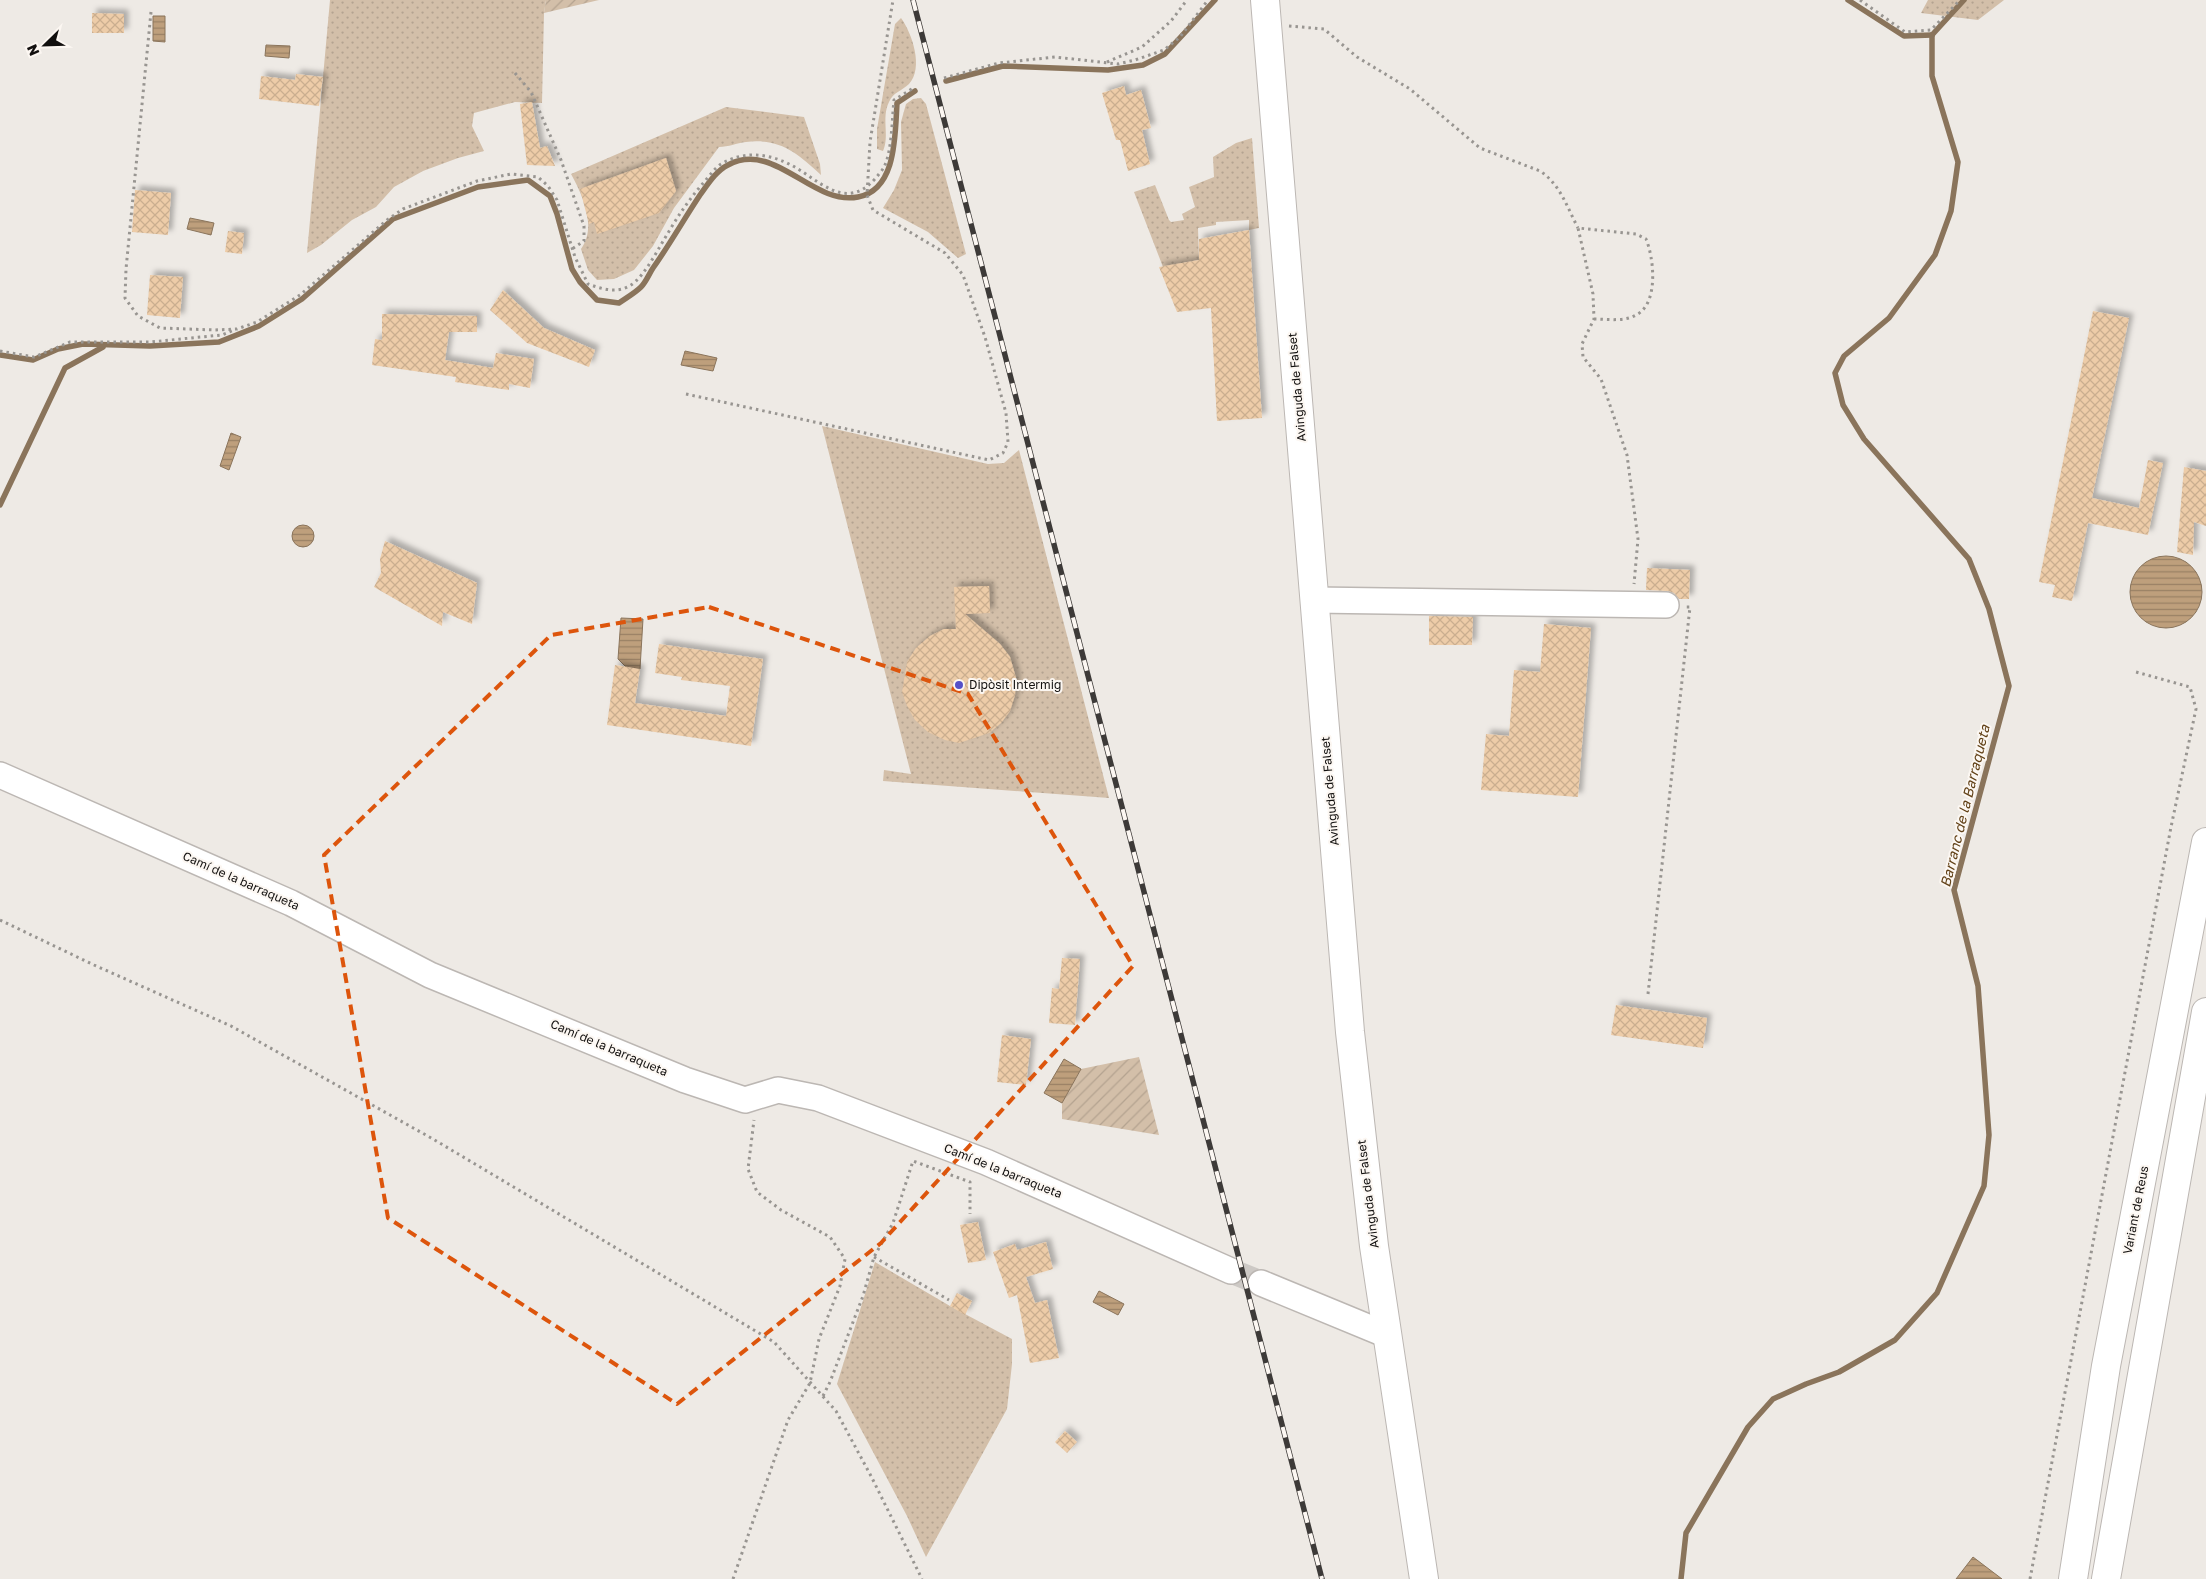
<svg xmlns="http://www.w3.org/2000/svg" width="2206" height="1579" font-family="'Golos Text',sans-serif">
	<defs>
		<pattern id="grass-dots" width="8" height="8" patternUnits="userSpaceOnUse" patternTransform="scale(1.25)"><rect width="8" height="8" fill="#d3bfa9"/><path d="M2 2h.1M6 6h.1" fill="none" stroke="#b4a390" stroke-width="1.8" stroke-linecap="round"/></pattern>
		<pattern id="garden-furrows" width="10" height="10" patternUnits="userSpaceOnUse" patternTransform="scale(1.25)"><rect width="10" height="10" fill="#d3bfa9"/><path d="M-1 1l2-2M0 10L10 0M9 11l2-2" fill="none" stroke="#b4a390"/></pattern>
		<pattern id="water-rules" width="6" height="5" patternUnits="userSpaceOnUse" patternTransform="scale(1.25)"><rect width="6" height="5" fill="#be9f7c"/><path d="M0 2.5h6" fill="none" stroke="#998064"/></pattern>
		<pattern id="building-cross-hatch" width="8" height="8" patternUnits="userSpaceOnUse" patternTransform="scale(1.25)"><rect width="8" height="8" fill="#edcca8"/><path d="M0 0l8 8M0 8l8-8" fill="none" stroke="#caae8f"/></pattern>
		<filter id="shadow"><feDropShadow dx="4.5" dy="-4.5" stdDeviation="2.5" flood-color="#0004"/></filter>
	</defs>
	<rect width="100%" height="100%" fill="#eeeae5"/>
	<g fill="url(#grass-dots)">
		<polygon points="330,0 546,0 544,13 542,103 515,102 474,113 472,126 484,151 458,158 423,171 394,187 376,207 352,220 321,245 307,253"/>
		<polygon points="1928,0 2004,0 1978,20 1921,13"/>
		<path d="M901,18c11,15 23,50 8,66 -7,7 -16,8 -20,18 -8,16 1,34 -6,49l-6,-2v-20l18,-105z"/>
		<polygon points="921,98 926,104 966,254 958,258 928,232 883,208 894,190 902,170 901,122 906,104 913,99"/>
		<path d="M726,107l78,10 16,47 1,11c-24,-22 -41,-37 -75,-33 -10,1 -17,5 -27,5l-45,61 -21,38 -19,24 -20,9 -17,1 -9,-10 -7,-21c16,-22 2,-53 -10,-75z"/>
		<polygon points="1252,138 1259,228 1249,230 1249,220 1216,222 1216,225 1198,228 1199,260 1163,267 1134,192 1155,185 1169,220 1171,222 1184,220 1182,214 1195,207 1189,187 1214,177 1213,157 1236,143"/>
		<polygon points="822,426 988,464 1004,463 1019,450 1109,798 883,781 884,770 911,774"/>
		<polygon points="875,1262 950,1306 1012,1339 1012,1364 1007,1409 926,1557 907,1516 837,1384"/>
	</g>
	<g fill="url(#garden-furrows)">
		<polygon points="546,0 599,0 544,13"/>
		<polygon points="1139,1057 1159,1135 1062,1119 1062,1103 1081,1069"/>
	</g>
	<g fill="url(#water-rules)" stroke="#8a745b">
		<polygon points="153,16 165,16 165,42 153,41"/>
		<polygon points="266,45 290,46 289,58 265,56"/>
		<polygon points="190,218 214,223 211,235 187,229"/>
		<polygon points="685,351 717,358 713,371 681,365"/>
		<polygon points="231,433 241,437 229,470 220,466"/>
		<circle cx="303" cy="536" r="11"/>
		<circle cx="2166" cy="592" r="36"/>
		<polygon points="621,618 643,619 640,669 626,667 618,659"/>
		<polygon points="1064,1059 1081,1069 1062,1103 1044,1093"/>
		<polygon points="1099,1291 1124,1304 1118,1315 1093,1302"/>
		<polygon points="1973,1557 2002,1579 1956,1579"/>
	</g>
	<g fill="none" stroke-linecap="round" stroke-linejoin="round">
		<g stroke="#8a745b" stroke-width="5.5">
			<polyline points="1848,0 1904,36 1932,35"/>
			<polyline points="1932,35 1964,0"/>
			<polyline points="946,81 1003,66 1108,70 1143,65 1165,54 1215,0"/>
			<path d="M0,355l33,5 25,-11 25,-5 67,2 69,-4 40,-16 43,-27 91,-80 85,-32 50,-7 22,16 7,18 15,55 8,13 17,18 22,3c7,-5 16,-10 22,-16 5,-5 8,-13 12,-19 17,-24 31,-49 47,-73 8,-11 16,-24 28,-30 47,-25 84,41 130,32 39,-7 37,-63 39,-94l18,-12"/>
			<polyline points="0,505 65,368 103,347"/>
			<polyline points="1681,1579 1686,1533 1748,1427 1773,1399 1806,1384 1839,1372 1895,1340 1937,1293 1984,1186 1989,1135 1978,986 1954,890 2009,686 1989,609 1969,559 1864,439 1843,405 1835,373 1844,356 1889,318 1935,255 1951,211 1958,162 1932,76 1932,35"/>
		</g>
	</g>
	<g fill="url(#building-cross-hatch)" filter="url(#shadow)">
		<polygon points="92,13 124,14 124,33 92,33"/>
		<polygon points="296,74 323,77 319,106 259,99 261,76 295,80"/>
		<polygon points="1124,86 1126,95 1141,90 1151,128 1142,130 1150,164 1128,171 1120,140 1116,140 1102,93"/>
		<polygon points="532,102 540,148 547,146 555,166 527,165 520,104"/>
		<polygon points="666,158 676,191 659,213 597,234 594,222 589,224 580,189"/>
		<polygon points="135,190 171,193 168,235 132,232"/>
		<polygon points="1249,230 1262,418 1217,421 1211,308 1177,312 1159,267 1199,260 1199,239"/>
		<polygon points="228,231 244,233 242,254 225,252"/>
		<polygon points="150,275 183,277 180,318 147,315"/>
		<polygon points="503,290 544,328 595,350 589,367 527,343 490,310"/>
		<polygon points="2093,311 2129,318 2092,498 2139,508 2148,460 2163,463 2148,535 2088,523 2072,601 2052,597 2055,585 2039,582"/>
		<polygon points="382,314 477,316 477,332 449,332 445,360 493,368 496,353 534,359 530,388 509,384 509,390 455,382 456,377 372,365 375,339 382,340"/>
		<polygon points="2184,467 2206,471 2206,526 2194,522 2193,555 2177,552"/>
		<polygon points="385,541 477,583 472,624 443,612 442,626 374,587 381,573 380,559"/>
		<polygon points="1647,568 1690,570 1689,599 1679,599 1674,593 1667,591 1646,590"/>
		<polygon points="989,586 990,613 965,614 1000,644 1010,657 1016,678 1015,695 1010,711 1001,723 989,733 959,743 945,740 928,732 915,720 907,706 902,692 907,662 916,648 930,636 944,629 956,629 954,587"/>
		<polygon points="1429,616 1473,617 1472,645 1429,645"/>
		<polygon points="1544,624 1591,628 1578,797 1481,790 1486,734 1509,736 1514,670 1540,672"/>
		<polygon points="659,644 763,659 751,746 607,725 615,665 640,669 635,703 726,716 730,686 681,680 682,677 655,673"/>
		<polygon points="1062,958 1080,959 1075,1025 1049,1023 1052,988 1059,989"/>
		<polygon points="1616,1005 1707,1018 1703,1048 1611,1035"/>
		<polygon points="1002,1035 1031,1039 1026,1085 997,1082"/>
		<polygon points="978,1222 986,1260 968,1263 960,1225"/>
		<polygon points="1046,1242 1053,1269 1026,1277 1035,1303 1047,1300 1059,1358 1030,1363 1017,1295 1009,1298 993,1252 1015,1244 1017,1250"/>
		<polygon points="957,1293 972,1301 965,1315 950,1306"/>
		<polygon points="1065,1431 1077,1442 1067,1453 1055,1442"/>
	</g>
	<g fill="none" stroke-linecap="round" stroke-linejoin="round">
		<polyline stroke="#cdc9c5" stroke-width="25" stroke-dasharray="25 12" stroke-linecap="butt" points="1231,1271 1261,1283"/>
		<defs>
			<g id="minor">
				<polyline points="1314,600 1666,605"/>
				<polyline points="0,775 291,903 430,975 685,1080 745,1100 778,1090 818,1098 986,1162 1231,1271"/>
				<polyline points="1261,1283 1387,1335"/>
			</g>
			<polyline id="major" points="1265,0 1350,1032 1374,1246 1424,1579"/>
			<g id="highway">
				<polyline points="2073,1579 2106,1366 2206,842"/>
				<polyline points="2106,1579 2206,1012"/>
			</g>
		</defs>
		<use href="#minor" stroke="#bcb7b3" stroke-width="28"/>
		<use href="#major" stroke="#bcb7b3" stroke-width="30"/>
		<use href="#highway" stroke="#bcb7b3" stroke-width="30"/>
		<g stroke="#989591" stroke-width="3" stroke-dasharray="2.5 4" stroke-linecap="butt">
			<polyline points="1860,0 1905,32 1931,30 1960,0"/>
			<path d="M151,12l-25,257 -1,29 13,18 22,12 55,2 22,-1 20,-7 43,-27 87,-75 16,-11 74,-28 34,-7 27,3 10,9 9,14 18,57 13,27c14,5 29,10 43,1 14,-9 28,-38 37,-52 11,-19 23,-36 37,-52 5,-6 10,-13 16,-17 22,-13 46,-11 68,0 29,14 55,49 86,15 3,-4 7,-8 9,-12 8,-15 8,-49 10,-67l21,-13"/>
			<path d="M1289,26l35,3 33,28 53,32 70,59 60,23c20,13 27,36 38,57"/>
			<polyline points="1107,62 1142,47 1171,21 1187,0"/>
			<polyline points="515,73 531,92 561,160 584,226 584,241 572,249"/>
			<polyline points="944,78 999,63 1055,57 1118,64 1135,60 1164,50 1180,37 1208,0"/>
			<path d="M1594,319c14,0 30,3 42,-4 23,-11 18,-57 10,-76l-10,-5 -58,-6 15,66 1,25 -12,25 1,13 18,22 26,76 11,84 -4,45"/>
			<polyline points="0,351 34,357 70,342 150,342 222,335 234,330"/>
			<polyline points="686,394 989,460 1003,453 1008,442 1006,413 985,337 963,275 945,253 873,210 867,195 870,142 893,0"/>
			<polyline points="0,920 94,965 231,1026 433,1139 774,1342 836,1411 871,1476 922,1579"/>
			<polyline points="1648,994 1690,607 1686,607"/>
			<polyline points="874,1257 949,1300"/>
			<polyline points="823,1396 830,1382 863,1296 874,1257 893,1223 913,1161 970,1182 970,1214"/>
			<polyline points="733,1579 788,1420 810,1383 819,1339 840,1286 845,1259 830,1237 781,1210 757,1192 748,1169 754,1120"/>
			<polyline points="2030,1579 2171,827 2196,709 2190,687 2136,672"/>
		</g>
		<use href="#minor" stroke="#fff" stroke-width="25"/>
		<use href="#major" stroke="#fff" stroke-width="28"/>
		<use href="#highway" stroke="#fff" stroke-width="28"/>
		<defs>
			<polyline id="rail" points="913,0 1322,1579"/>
		</defs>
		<use href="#rail" stroke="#3d3a38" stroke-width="5.5"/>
		<use href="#rail" stroke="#fcf7f2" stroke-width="4" stroke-dasharray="11" stroke-linecap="butt"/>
	</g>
	<path fill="none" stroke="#dd550c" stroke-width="4" stroke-dasharray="10 6" stroke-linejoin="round" d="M709,607l259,87 165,272 -252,277 -204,161 -289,-186 -64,-363 227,-220z"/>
	<circle fill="#5550c8" stroke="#fcf7f2" stroke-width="2" cx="959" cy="685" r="5"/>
	<g text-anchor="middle" stroke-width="4" stroke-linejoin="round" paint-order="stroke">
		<g font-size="12" fill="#12100f" stroke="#fcf7f2">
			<text transform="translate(1297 387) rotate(-95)" y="4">Avinguda de Falset</text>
			<text transform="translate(1330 791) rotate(-95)" y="4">Avinguda de Falset</text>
			<text transform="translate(241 881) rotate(24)" y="4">Camí de la barraqueta</text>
			<text transform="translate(609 1048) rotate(23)" y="4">Camí de la barraqueta</text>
			<text transform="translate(1003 1171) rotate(22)" y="4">Camí de la barraqueta</text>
			<text transform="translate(1368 1194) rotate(-97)" y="4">Avinguda de Falset</text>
			<text transform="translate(2136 1210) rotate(-79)" y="4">Variant de Reus</text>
		</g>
		<g font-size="12" fill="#12100f" stroke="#fcf7f2" text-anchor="start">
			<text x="969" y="689">Dipòsit Intermig</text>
		</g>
		<g font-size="14" font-style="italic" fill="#614016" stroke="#fcf7f2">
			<text transform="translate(1965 806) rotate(-76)" y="5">Barranc de la Barraqueta</text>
		</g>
	</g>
	<g transform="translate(45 45) rotate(247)" stroke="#fcf7f2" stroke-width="4" paint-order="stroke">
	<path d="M0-4L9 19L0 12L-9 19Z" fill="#12100f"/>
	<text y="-8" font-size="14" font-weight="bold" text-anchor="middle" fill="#12100f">N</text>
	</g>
</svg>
